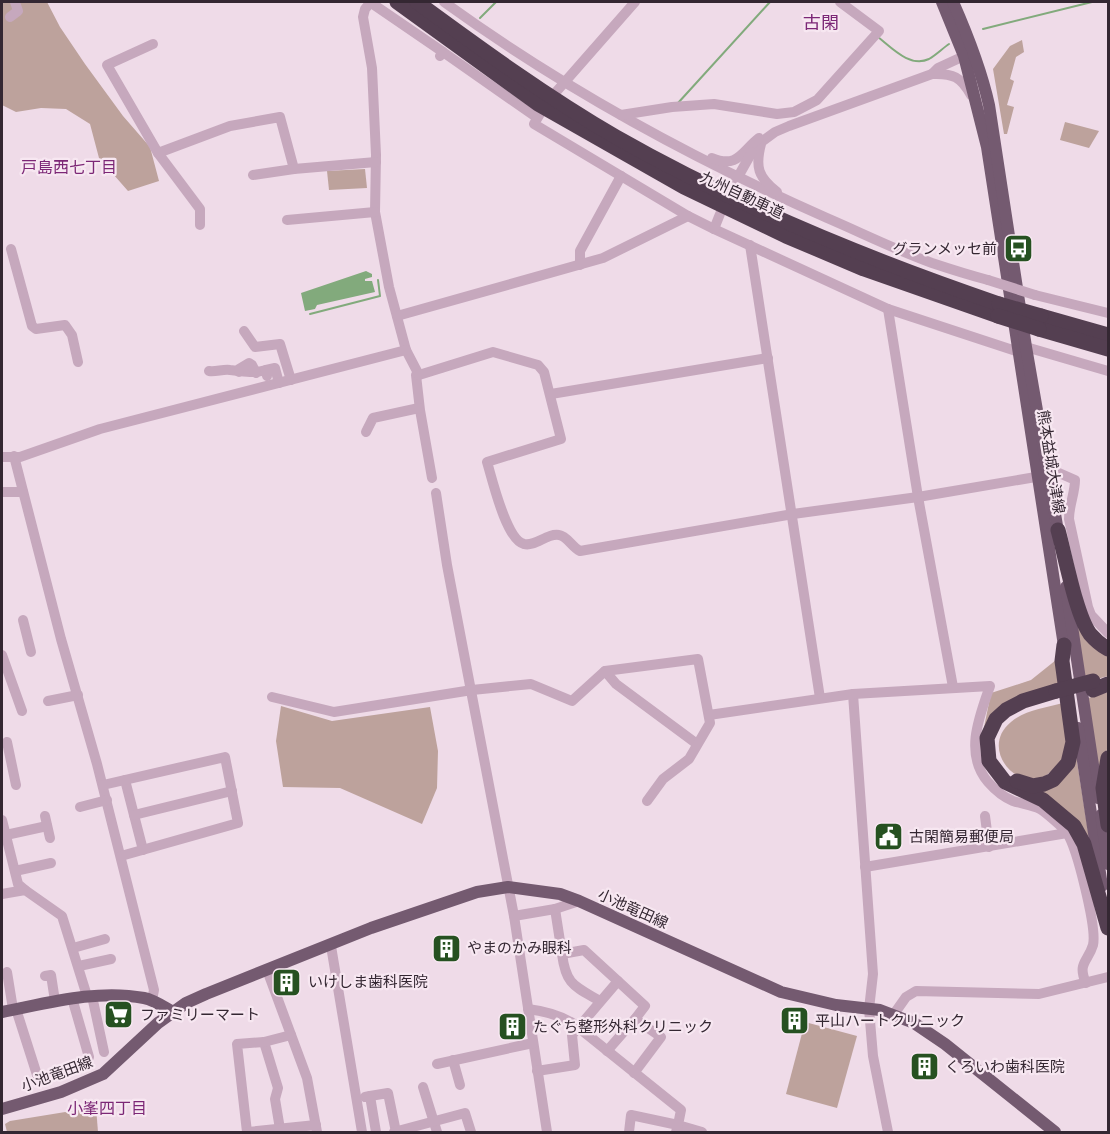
<svg xmlns="http://www.w3.org/2000/svg" width="1110" height="1134" font-family="Ubuntu,'Noto Sans JP',sans-serif">
	<rect width="100%" height="100%" fill="#efdbe8"/>
	<g fill="#bda29c">
		<polygon points="2,2 47,2 60,27 85,64 123,116 150,147 159,181 128,191 99,158 90,124 66,109 41,108 16,112 2,105"/>
		<polygon points="1022,40 1024,52 1016,57 1010,79 1014,81 1007,105 1014,107 1007,134 1004,134 993,69 1010,46"/>
		<polygon points="1065,122 1099,131 1089,148 1060,140"/>
		<polygon points="365,169 367,188 329,190 327,171"/>
		<polygon points="1072,600 1108,654 1108,676 1083,683"/>
		<polygon points="1056,660 1060,687 1030,694 981,742 991,693 1031,680"/>
		<polygon points="1108,692 1108,745 1099,783 1085,699"/>
		<path d="M1063,703c2,16 8,35 2,51 -1,4 -5,8 -8,11 -30,40 -82,-14 -46,-43 14,-12 34,-14 52,-19z"/>
		<polygon points="281,706 332,721 430,707 438,751 437,788 422,824 340,788 283,787 276,741"/>
		<polygon points="1076,755 1089,837 1019,786 1039,788"/>
		<polygon points="805,1022 857,1036 837,1108 786,1094"/>
		<polygon points="96,1107 98,1132 7,1132 5,1124 10,1121"/>
	</g>
	<polygon fill="#82aa7c" points="366,271 372,274 372,277 365,279 365,281 372,281 375,292 317,305 315,309 305,311 301,293"/>
	<g fill="none" stroke-linecap="round" stroke-linejoin="round">
		<g stroke="#82aa7c" stroke-width="2">
			<polyline points="480,18 496,2"/>
			<polyline points="983,29 1092,2"/>
			<path d="M878,37c14,11 32,31 51,22 7,-4 14,-11 20,-15"/>
			<polyline points="678,103 770,2"/>
			<polyline points="310,314 380,296 378,280"/>
		</g>
		<g stroke="#c6a8bd" stroke-width="10">
			<polyline points="370,2 443,52 440,56"/>
			<polyline points="371,2 365,9 363,17 372,68 376,155 375,212 389,287 406,350 419,375 416,375 420,410 432,478"/>
			<path d="M444,2c119,86 249,157 383,216 35,15 69,32 105,45 18,6 37,12 56,17"/>
			<polyline points="10,17 18,11 15,2"/>
			<polyline points="153,44 107,65 158,153 200,209 200,225"/>
			<polyline points="443,52 536,117"/>
			<polyline points="932,74 938,68 964,56 967,49"/>
			<polyline points="556,92 635,2"/>
			<polyline points="541,112 534,124 688,216 714,229 888,309 1019,352"/>
			<polyline points="621,115 672,107 714,104 777,114 794,112 817,100 879,31 840,2"/>
			<path d="M761,144c-6,23 -3,33 16,48"/>
			<path d="M756,146l19,-14 14,-6 143,-52c21,-1 29,3 39,21"/>
			<polyline points="158,153 230,126 280,117 294,169"/>
			<path d="M712,158c26,11 30,-7 47,-20"/>
			<polyline points="253,175 294,169 376,162"/>
			<polyline points="730,191 752,152"/>
			<polyline points="287,220 375,212"/>
			<polyline points="714,229 720,214"/>
			<polyline points="750,245 820,698"/>
			<polyline points="11,249 32,326 36,329 65,325 72,335 78,362"/>
			<polyline points="580,265 580,251 621,176"/>
			<polyline points="1035,295 1108,313"/>
			<polyline points="888,309 918,497 953,687"/>
			<polyline points="397,316 603,258 688,216"/>
			<polyline points="244,331 255,347 280,344 291,380"/>
			<polyline points="1026,347 1108,371"/>
			<path d="M209,371c7,1 14,-2 21,-1 14,1 22,4 36,0"/>
			<polyline points="239,372 239,369 249,363 252,365 256,373"/>
			<path d="M419,375l74,-23 45,13 6,7 17,67 -74,23c5,16 19,78 37,82 11,3 23,-11 35,-9 8,1 13,12 21,16l213,-37 125,-17 141,-24 16,7c0,13 -6,25 -6,39l19,88 3,8 17,18"/>
			<polyline points="267,376 266,370 275,368 279,383"/>
			<polyline points="551,394 768,358"/>
			<polyline points="366,432 373,418 419,408"/>
			<polyline points="14,456 61,639 97,764 154,990 152,1000"/>
			<polyline points="2,457 20,457 100,429 406,350"/>
			<polyline points="2,492 23,492"/>
			<polyline points="436,493 447,565 514,916 547,1132"/>
			<polyline points="23,620 31,652"/>
			<polyline points="2,655 22,711"/>
			<polyline points="605,671 616,684 697,744"/>
			<polyline points="853,694 873,974 869,1009 873,1056 888,1132"/>
			<polyline points="272,697 334,712 472,690 531,684 572,701 605,671 698,659 710,723 689,759 663,779 647,801"/>
			<polyline points="48,701 78,695"/>
			<path d="M709,715l144,-21 137,-8c-11,31 -26,68 -2,96 7,8 15,15 25,19 9,3 19,4 27,8 5,3 24,19 27,24 10,15 30,95 26,112 -5,17 -16,18 -7,38"/>
			<polyline points="7,742 16,785"/>
			<polyline points="125,780 143,850"/>
			<polyline points="103,785 225,757 238,823 121,856"/>
			<polyline points="80,807 107,800"/>
			<polyline points="134,815 232,791"/>
			<polyline points="45,816 50,838"/>
			<polyline points="985,816 989,847"/>
			<polyline points="2,820 18,884 25,890"/>
			<polyline points="6,835 47,826"/>
			<polyline points="865,867 1067,833"/>
			<polyline points="15,871 51,863"/>
			<polyline points="2,894 25,890 62,916 87,996"/>
			<polyline points="555,909 562,954 584,950 645,1006 635,1019 661,1037 634,1073"/>
			<polyline points="514,916 555,909 579,901"/>
			<polyline points="331,946 362,1132"/>
			<polyline points="73,948 105,939"/>
			<path d="M562,954c4,31 12,32 38,47"/>
			<polyline points="79,966 111,959"/>
			<polyline points="267,970 307,1078 317,1132"/>
			<polyline points="7,972 13,1009"/>
			<polyline points="45,976 51,975 55,1001"/>
			<polyline points="92,996 104,1052"/>
			<polyline points="72,998 89,1057"/>
			<polyline points="16,1009 38,1078"/>
			<path d="M528,1009c16,2 32,6 46,15l107,86 -3,15 24,7"/>
			<polyline points="894,1014 906,997 916,991 1039,994 1108,977"/>
			<polyline points="264,1042 278,1088 275,1099 280,1129"/>
			<polyline points="607,1051 635,1019"/>
			<polyline points="453,1060 460,1085"/>
			<polyline points="437,1064 533,1043"/>
			<polyline points="537,1071 575,1065 572,1035 618,981"/>
			<polyline points="423,1087 437,1132"/>
			<polyline points="370,1096 388,1093 396,1132"/>
			<polyline points="365,1097 370,1096 376,1132"/>
			<polyline points="247,1132 237,1044 264,1042 291,1035"/>
			<polyline points="248,1132 316,1125"/>
			<polyline points="394,1132 465,1113 471,1132"/>
			<polyline points="629,1132 631,1115 678,1125 676,1132"/>
		</g>
		<g stroke="#745a70" stroke-width="12">
			<polyline points="942,2 964,56 987,147 1065,652"/>
			<path d="M953,2c15,34 28,67 36,103l37,242 33,190"/>
			<polyline points="1066,587 1098,798"/>
			<polyline points="1078,728 1102,886"/>
			<polyline points="1101,815 1108,864"/>
			<path d="M2,1012c46,-9 95,-23 142,-14 10,2 20,9 29,14"/>
			<polyline points="2,1109 61,1092 103,1074 158,1023 186,1003 206,994 371,928 477,892 508,887 560,894 579,901 781,992 836,1005 880,1010 914,1023 945,1044 1055,1132"/>
		</g>
		<g stroke="#543f51" stroke-width="15">
			<polyline points="397,2 538,104 684,187 786,236 864,269 998,316"/>
			<path d="M417,2c64,47 130,95 199,135 121,69 251,122 383,167"/>
			<polyline points="1041,316 1108,335"/>
			<polyline points="1039,329 1108,349"/>
			<path d="M1058,530c7,25 18,85 32,104 6,7 11,11 18,15"/>
			<polyline points="1093,690 1108,684"/>
			<polyline points="1056,691 1023,701 1006,710 996,719 987,738 989,761 1005,782 1043,800 1074,826 1084,844 1108,928"/>
			<polyline points="1108,758 1103,788 1108,825"/>
			<polyline points="1017,781 1033,786 1044,784 1053,780 1068,763 1073,742 1062,661 1064,645"/>
		</g>
		<polyline stroke="#c6a8bd" stroke-width="10" points="988,280 1035,295"/>
		<g stroke="#543f51" stroke-width="15">
			<polyline points="999,304 1041,316"/>
			<polyline points="998,316 1039,329"/>
			<polyline points="1056,691 1093,681"/>
		</g>
	</g>
	<defs>
		<symbol id="bus-square" viewBox="-11 -11 22 22"><rect x="-9" y="-9" width="18" height="18" rx="4" fill="#265121" stroke="#f7e7f1"/><path d="M-5-6H5V4H4V6H2V4H-2V6H-4V4H-5ZM-3.5-4V0h7V-4ZM-3.5 1.2v1.5H-2V1.2ZM2 1.2v1.5H3.5V1.2Z" fill="#fff"/></symbol>
		<symbol id="civic-square" viewBox="-11 -11 22 22"><rect x="-9" y="-9" width="18" height="18" rx="4" fill="#265121" stroke="#f7e7f1"/><path d="M-.6-6.5H3V-4.5H.6V-3L4-1V1h2V6H-6V1h2V-1L-.6-3ZM-1.2 2.5V6h2.4V2.5Z" fill="#fff"/></symbol>
		<symbol id="building-square" viewBox="-11 -11 22 22"><rect x="-9" y="-9" width="18" height="18" rx="4" fill="#265121" stroke="#f7e7f1"/><path d="M-4-6H4V6H1V3H-1V6H-4ZM-2.5-4.3h1.7v1.8h-1.7ZM.8-4.3h1.7v1.8H.8ZM-2.5-1h1.7V.8h-1.7ZM.8-1h1.7V.8H.8Z" fill="#fff"/></symbol>
		<symbol id="supermarket-square" viewBox="-11 -11 22 22"><rect x="-9" y="-9" width="18" height="18" rx="4" fill="#265121" stroke="#f7e7f1"/><path d="M-6-5.5h2.5l.6 2H6L4.5 2H-2.5L-4.4-4H-6ZM-1.5 3.2a1.3 1.3 0 1 0 .1 0ZM3 3.2a1.3 1.3 0 1 0 .1 0Z" fill="#fff"/></symbol>
	</defs>
	<g fill-rule="evenodd">
		<use href="#bus-square" x="1002" y="232" width="33" height="33"/>
		<use href="#civic-square" x="872" y="820" width="33" height="33"/>
		<use href="#building-square" x="430" y="932" width="33" height="33"/>
		<use href="#building-square" x="270" y="966" width="33" height="33"/>
		<use href="#supermarket-square" x="102" y="998" width="33" height="33"/>
		<use href="#building-square" x="778" y="1004" width="33" height="33"/>
		<use href="#building-square" x="496" y="1010" width="33" height="33"/>
		<use href="#building-square" x="908" y="1050" width="33" height="33"/>
	</g>
	<g text-anchor="middle" stroke-width="4.5" stroke-linejoin="round" paint-order="stroke">
		<g font-size="15" fill="#342732" stroke="#f7e7f1">
			<text transform="translate(742 195) rotate(25)" y="5">九州自動車道</text>
			<text transform="translate(1051 462) rotate(81)" y="5">熊本益城大津線</text>
			<text transform="translate(633 909) rotate(24)" y="5">小池竜田線</text>
			<text transform="translate(57 1074) rotate(-20)" y="5">小池竜田線</text>
		</g>
		<g font-size="15" fill="#342732" stroke="#f7e7f1" text-anchor="start">
			<text x="997" y="254" text-anchor="end">グランメッセ前</text>
			<text x="909" y="842">古閑簡易郵便局</text>
			<text x="467" y="953">やまのかみ眼科</text>
			<text x="308" y="987">いけしま歯科医院</text>
			<text x="140" y="1020">ファミリーマート</text>
			<text x="815" y="1026">平山ハートクリニック</text>
			<text x="533" y="1032">たぐち整形外科クリニック</text>
			<text x="945" y="1072">くろいわ歯科医院</text>
		</g>
		<g font-size="16" fill="#7c2776" stroke="#f7e7f1">
			<text x="69" y="173">戸島西七丁目</text>
			<text x="107" y="1114">小峯四丁目</text>
		</g>
		<g font-size="18" fill="#7c2776" stroke="#f7e7f1">
			<text x="821" y="29">古閑</text>
		</g>
	</g>
	<rect width="1110" height="1134" fill="none" stroke="#342732" stroke-width="6"/>
</svg>
